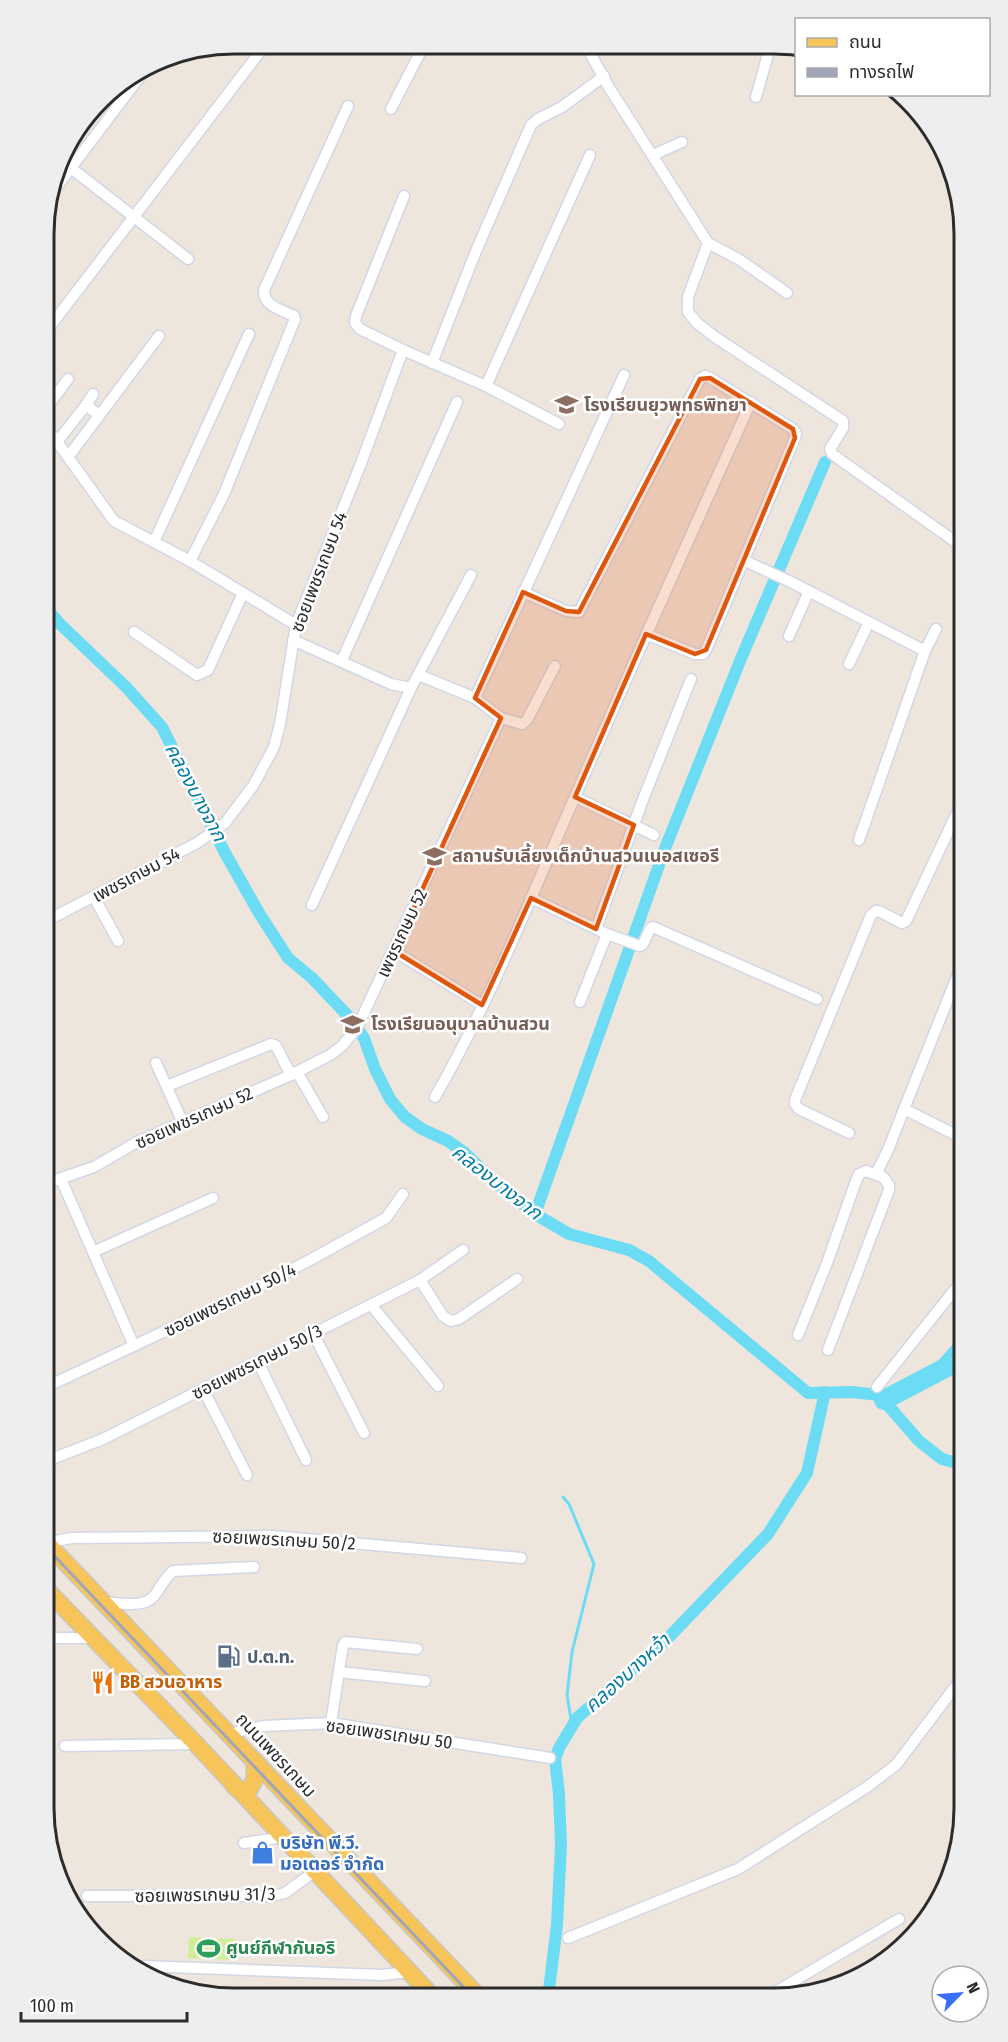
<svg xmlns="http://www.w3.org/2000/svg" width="1008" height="2042" font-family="'Fira Sans Condensed','Noto Sans Thai',sans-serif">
	<rect width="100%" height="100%" fill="#eee5dd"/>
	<polygon fill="#cfee93" points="189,1937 236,1939 236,1960 188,1958"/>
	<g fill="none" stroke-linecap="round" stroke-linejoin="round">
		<polyline stroke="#6cdcf4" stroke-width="3" points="563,1497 569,1504 594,1564 572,1652 567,1695 572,1725"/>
		<g stroke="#6cdcf4" stroke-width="12">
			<polyline points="45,607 59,623 126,687 162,727 225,853 259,913 288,958 312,978 350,1018 364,1038 375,1069 390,1099 405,1117 422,1129 448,1141 465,1153 497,1184 535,1214 569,1234 629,1250 649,1261 808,1393 851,1392 879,1395 919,1441 942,1459 964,1465"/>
			<polyline points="535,1214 664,851 742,656 825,462"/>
			<polyline points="548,1998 557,1925 561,1845 559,1794 555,1759 559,1748 577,1718 669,1637 768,1534 807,1473 825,1392"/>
		</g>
		<polyline stroke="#6cdcf4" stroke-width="20" points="884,1400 945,1368 964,1347"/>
		<defs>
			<g id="minor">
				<polyline points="586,46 610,89 708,243 740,260 787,293"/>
				<polyline points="110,90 122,100"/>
				<polyline points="756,97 770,47"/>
				<polyline points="391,109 424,45"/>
				<polyline points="653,155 682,142"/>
				<polyline points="71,168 188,259"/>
				<polyline points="404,196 356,316 355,323 360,329 403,350 486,386 559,424"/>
				<polyline points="49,197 148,66"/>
				<polyline points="708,243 688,297 688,312 697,323 715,337 843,421 843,428 830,449 832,454 964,548"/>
				<polyline points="45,333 266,44"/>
				<polyline points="432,363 476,251 531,125 538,119 562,107 604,76"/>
				<polyline points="486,386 590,155"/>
				<polyline points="86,405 93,394"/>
				<polyline points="45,410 68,379"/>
				<polyline points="45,425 114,521 190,561 296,625"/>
				<polyline points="57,442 86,405 99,415"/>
				<polyline points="68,457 159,336"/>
				<polyline points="154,542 249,334"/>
				<path d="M190,561l34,-67 71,-175 -1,-3c-12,-6 -31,-10 -30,-26l84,-184"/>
				<polyline points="745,561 789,581 925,651"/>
				<polyline points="523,592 566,611 579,612 700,379 705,376 710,378 793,429 796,433 795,438 706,650 703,654 695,654 646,634"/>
				<polyline points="134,632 197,675 208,670 243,593"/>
				<polyline points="789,636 809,591"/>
				<polyline points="293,640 391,684 411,688"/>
				<polyline points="342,660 457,402"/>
				<polyline points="849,664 869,622"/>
				<polyline points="419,675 475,698 501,718 522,724 527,720 555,666"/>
				<polyline points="475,698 624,375"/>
				<polyline points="575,797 654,835"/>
				<polyline points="859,840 925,651 936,629"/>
				<polyline points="94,897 118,941"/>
				<polyline points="531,898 607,934 640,946 643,944 650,929 653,927 817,999"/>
				<polyline points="312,905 411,688 471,575"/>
				<polyline points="44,922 197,843 225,823 253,786 274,747 280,724 296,625 360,466 403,350"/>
				<polyline points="596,929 642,802 691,679"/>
				<polyline points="394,951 482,1005"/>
				<polyline points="580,1002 607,934"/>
				<polyline points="156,1063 183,1123"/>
				<polyline points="297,1072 323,1117"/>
				<polyline points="167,1086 271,1044 276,1046 291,1075"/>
				<path d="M435,1097c56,-97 97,-203 142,-305 57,-131 115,-260 174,-390"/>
				<polyline points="849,1133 799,1109 795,1104 795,1100 871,915 876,911 879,911 902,923 906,921 962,802"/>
				<polyline points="964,1139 904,1109 964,959"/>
				<polyline points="876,1174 888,1150 904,1109"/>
				<polyline points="61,1179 134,1346"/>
				<polyline points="44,1184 94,1167 137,1142 291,1075 330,1055 342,1046 357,1028 501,718"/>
				<polyline points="93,1252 213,1198"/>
				<polyline points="420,1280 443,1316 451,1321 459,1319 517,1279"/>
				<polyline points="371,1305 438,1386"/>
				<polyline points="313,1333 364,1433"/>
				<polyline points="798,1335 827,1263 856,1181 859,1174 866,1171 883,1177 889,1185 889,1190 828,1350"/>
				<polyline points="258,1362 306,1460"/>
				<polyline points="877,1387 964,1278"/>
				<polyline points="44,1388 246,1293 310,1260 386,1218 403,1194"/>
				<polyline points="203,1389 247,1475"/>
				<polyline points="44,1462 103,1439 420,1280 463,1250"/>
				<polyline points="47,1543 71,1538 272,1536 521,1558"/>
				<path d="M103,1602c15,1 42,7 52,-7 6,-9 10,-17 18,-24l81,-4"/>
				<polyline points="44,1638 93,1638"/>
				<polyline points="339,1672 425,1681"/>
				<polyline points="331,1723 343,1645 345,1642 417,1649"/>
				<polyline points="229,1734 263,1726 331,1723 550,1758"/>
				<polyline points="65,1746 196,1744"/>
				<polyline points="959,1757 964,1751"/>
				<polyline points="244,1843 283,1837"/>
				<polyline points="87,1896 272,1896 285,1893 315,1871"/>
				<polyline points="568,1938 738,1869 867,1787 896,1765 964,1675"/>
				<polyline points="144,1966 382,1975 408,1972"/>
				<polyline points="410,1997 419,1984"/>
				<polyline points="765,1998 899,1919"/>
			</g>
			<g id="primary">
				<polyline points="44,1540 480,1998"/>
				<polyline points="44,1587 196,1744 433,1997"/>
				<polyline points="234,1786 240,1791 249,1790 255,1779 255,1763"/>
			</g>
		</defs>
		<use href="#minor" stroke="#d2d7e5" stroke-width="13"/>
		<use href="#primary" stroke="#c8c8c8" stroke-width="19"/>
		<use href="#minor" stroke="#fff" stroke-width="10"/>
		<use href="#primary" stroke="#f7c459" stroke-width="16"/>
		<polyline stroke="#a0a5b7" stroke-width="3" points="44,1545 474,1998"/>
	</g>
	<path fill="#df570e" fill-opacity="0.2" stroke="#df570e" stroke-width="4.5" stroke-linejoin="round" d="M710,378l83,51 2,9 -89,212 -11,4 -49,-20 -71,163 59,28 -38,104 -65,-31 -49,107 -88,-54 107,-233 -26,-20 48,-106 43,19 13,1 121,-233z"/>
	<defs>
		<symbol id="school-bare" viewBox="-9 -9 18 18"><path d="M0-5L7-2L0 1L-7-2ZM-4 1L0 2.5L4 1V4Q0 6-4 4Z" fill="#8d6e63" stroke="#fff" stroke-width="2.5" paint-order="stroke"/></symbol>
		<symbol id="fuel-bare" viewBox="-9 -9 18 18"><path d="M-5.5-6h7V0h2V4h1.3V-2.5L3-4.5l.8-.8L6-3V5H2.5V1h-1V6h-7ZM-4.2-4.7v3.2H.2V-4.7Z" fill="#5c6f8a" stroke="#fff" stroke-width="2.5" paint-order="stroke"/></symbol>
		<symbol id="restaurant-bare" viewBox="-9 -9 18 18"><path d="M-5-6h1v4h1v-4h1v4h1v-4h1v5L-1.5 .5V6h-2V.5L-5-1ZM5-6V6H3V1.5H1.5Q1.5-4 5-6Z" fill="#e8710a" stroke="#fff" stroke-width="2.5" paint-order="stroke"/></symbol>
		<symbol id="shop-bare" viewBox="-9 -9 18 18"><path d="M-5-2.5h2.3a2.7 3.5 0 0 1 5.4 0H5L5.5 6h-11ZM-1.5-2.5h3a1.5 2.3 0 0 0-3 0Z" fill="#3f7fe0" stroke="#fff" stroke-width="2.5" paint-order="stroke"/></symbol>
		<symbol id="stadium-bare" viewBox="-9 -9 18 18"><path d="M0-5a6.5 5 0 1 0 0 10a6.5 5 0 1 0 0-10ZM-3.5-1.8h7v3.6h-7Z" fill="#2e9e5b" stroke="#fff" stroke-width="2.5" paint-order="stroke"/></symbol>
	</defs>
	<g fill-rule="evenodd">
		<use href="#school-bare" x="550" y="388" width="33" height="33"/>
		<use href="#school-bare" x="418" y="840" width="33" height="33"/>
		<use href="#school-bare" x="336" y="1008" width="33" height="33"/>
		<use href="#fuel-bare" x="212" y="1640" width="33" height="33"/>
		<use href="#restaurant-bare" x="86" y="1666" width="33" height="33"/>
		<use href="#shop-bare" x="246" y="1836" width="33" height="33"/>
		<use href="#stadium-bare" x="192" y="1932" width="33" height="33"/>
	</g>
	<g text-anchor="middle" stroke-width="5" stroke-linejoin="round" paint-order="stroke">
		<g font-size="18" font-weight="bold" fill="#785e54" stroke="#fff" text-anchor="start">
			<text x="584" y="411">โรงเรียนยุวพุทธพิทยา</text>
			<text x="452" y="862">สถานรับเลี้ยงเด็กบ้านสวนเนอสเซอรี</text>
			<text x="371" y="1030">โรงเรียนอนุบาลบ้านสวน</text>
		</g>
		<g font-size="18" fill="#2c2c2c" stroke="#fff">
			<text transform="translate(319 572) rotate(-69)" y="6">ซอยเพชรเกษม 54</text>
			<text transform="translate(136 875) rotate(-28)" y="6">เพชรเกษม 54</text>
			<text transform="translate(402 933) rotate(-65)" y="6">เพชรเกษม 52</text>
			<text transform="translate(194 1118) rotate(-24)" y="6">ซอยเพชรเกษม 52</text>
			<text transform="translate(230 1300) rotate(-26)" y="6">ซอยเพชรเกษม 50/4</text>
			<text transform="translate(257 1362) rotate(-27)" y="6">ซอยเพชรเกษม 50/3</text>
			<text transform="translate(284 1540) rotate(3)" y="6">ซอยเพชรเกษม 50/2</text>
			<text transform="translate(389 1734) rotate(8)" y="6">ซอยเพชรเกษม 50</text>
			<text transform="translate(276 1755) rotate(47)" y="6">ถนนเพชรเกษม</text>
			<text transform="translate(205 1895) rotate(-1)" y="6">ซอยเพชรเกษม 31/3</text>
		</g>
		<g font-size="18" font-weight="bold" fill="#4e5e75" stroke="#fff" text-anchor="start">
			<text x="247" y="1663">ป.ต.ท.</text>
		</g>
		<g font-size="18" font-weight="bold" fill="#c56008" stroke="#fff" text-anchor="start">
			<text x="120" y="1688">BB สวนอาหาร</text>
		</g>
		<g font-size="18" font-weight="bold" fill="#366cbe" stroke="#fff" text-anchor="start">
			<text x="280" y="1849">บริษัท พี.วี.<tspan x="280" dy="21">มอเตอร์ จำกัด</tspan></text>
		</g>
		<g font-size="18" font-weight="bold" fill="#27864d" stroke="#fff" text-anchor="start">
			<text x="226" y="1954">ศูนย์กีฬากันอริ</text>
		</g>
		<g font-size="20" font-style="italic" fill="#077ca4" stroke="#fff">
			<text transform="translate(196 792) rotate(62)" y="7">คลองบางจาก</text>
			<text transform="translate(497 1182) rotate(38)" y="7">คลองบางจาก</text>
			<text transform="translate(627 1673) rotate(-42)" y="7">คลองบางหว้า</text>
		</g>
	</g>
	<path d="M0 0H1008V2042H0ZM234 54H774A180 180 0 0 1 954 234V1808A180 180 0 0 1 774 1988H234A180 180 0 0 1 54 1808V234A180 180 0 0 1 234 54Z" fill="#eee" fill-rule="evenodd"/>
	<path fill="none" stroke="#2c2c2c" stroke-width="3" d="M234 54H774A180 180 0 0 1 954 234V1808A180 180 0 0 1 774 1988H234A180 180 0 0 1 54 1808V234A180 180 0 0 1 234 54Z"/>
	<rect x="795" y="18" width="195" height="78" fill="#ffffff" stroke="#ababab" stroke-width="1.5"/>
	<rect x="807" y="38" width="30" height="9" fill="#f7c459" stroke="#ababab" stroke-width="1.5"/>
	<text x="849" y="48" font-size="18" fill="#2c2c2c">ถนน</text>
	<rect x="807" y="68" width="30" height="9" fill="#a0a5b7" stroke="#ababab" stroke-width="1.5"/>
	<text x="849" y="78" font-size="18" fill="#2c2c2c">ทางรถไฟ</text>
	<g transform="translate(960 1994) rotate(65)"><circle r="28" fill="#ffffff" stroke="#ababab" stroke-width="1.5"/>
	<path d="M0-4.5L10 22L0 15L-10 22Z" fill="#396fff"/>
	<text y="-9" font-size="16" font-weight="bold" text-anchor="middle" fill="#2c2c2c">N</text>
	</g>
	<path d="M21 2012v9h166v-9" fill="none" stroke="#2c2c2c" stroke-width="3"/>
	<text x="30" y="2012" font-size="18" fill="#2c2c2c" stroke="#ffffff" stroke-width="4.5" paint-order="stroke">100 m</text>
</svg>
